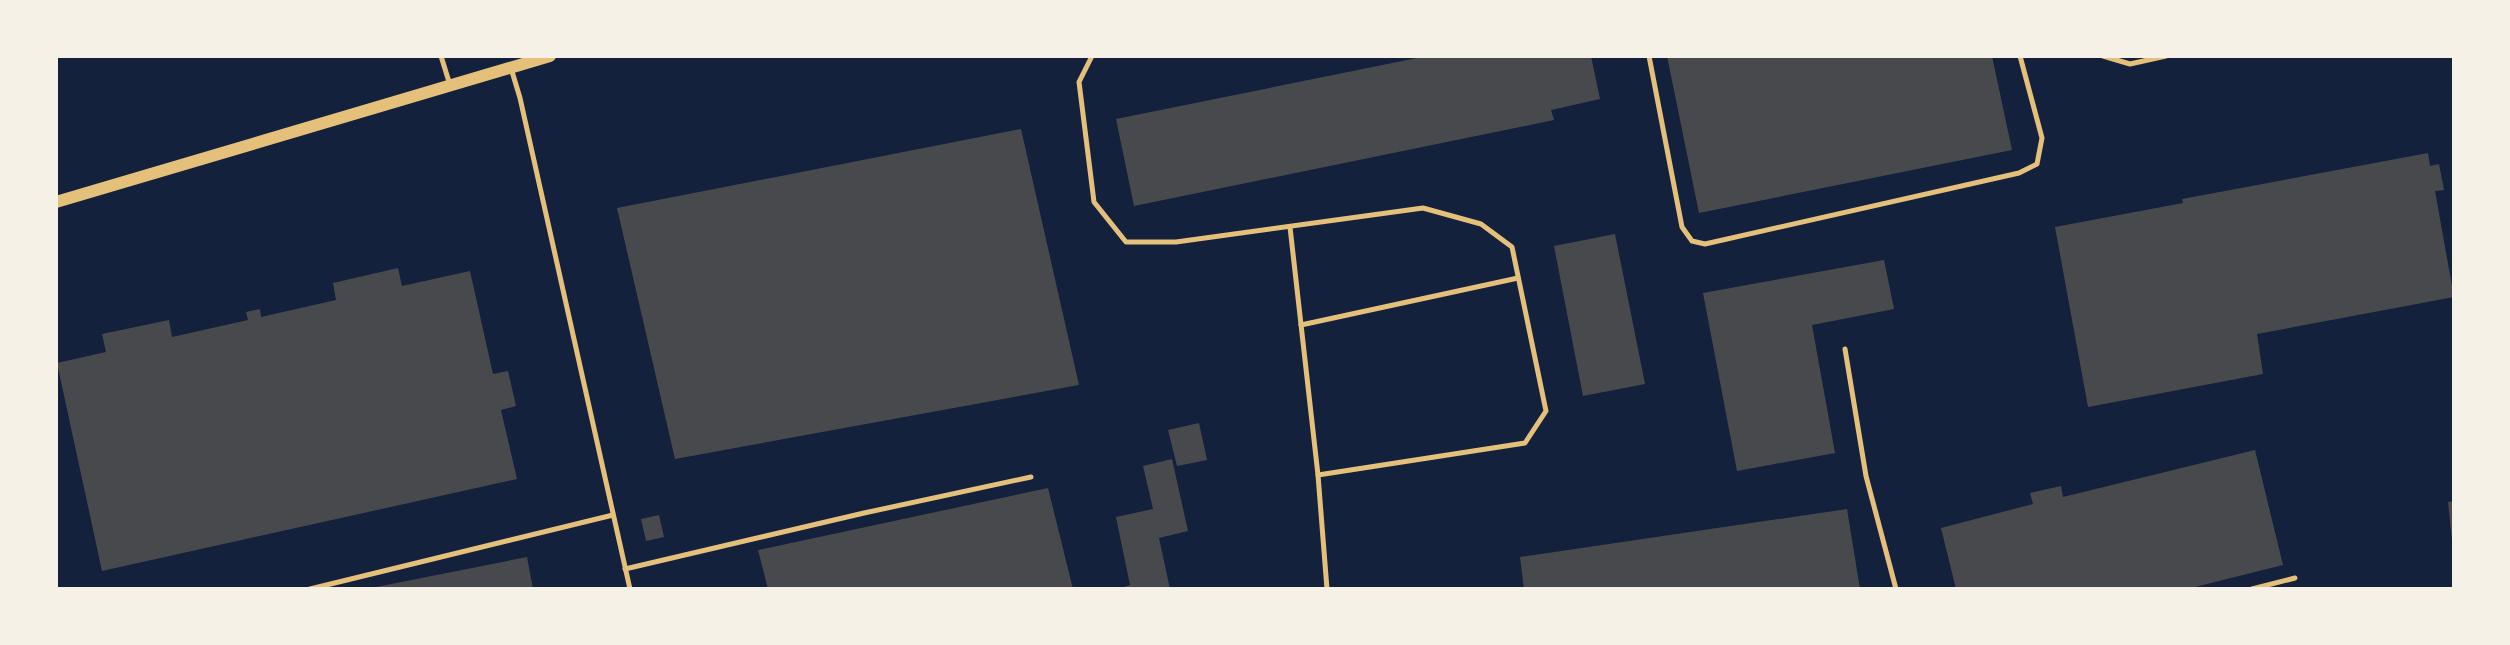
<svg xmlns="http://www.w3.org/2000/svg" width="2510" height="645" font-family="'DM Sans',sans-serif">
	<rect width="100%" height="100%" fill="#14213d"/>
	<g fill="#48494c">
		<polygon points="1427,56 1591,56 1600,99 1551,110 1554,120 1134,206 1116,119"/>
		<polygon points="1667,56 1992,56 2012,150 1699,213"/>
		<polygon points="1021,129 1079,385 675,459 617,208"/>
		<polygon points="2428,153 2430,166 2439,164 2444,190 2435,191 2454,297 2257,334 2263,374 2088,407 2055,227 2183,203 2182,199"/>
		<polygon points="1615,234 1645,384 1583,396 1554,246"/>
		<polygon points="1884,260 1894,309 1812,325 1835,453 1737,471 1703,293"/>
		<polygon points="398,268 402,286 470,271 493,374 508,371 516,406 501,410 517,479 102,571 57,363 106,352 102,334 169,320 172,337 248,320 246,312 260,309 261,317 336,300 333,283"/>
		<polygon points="1199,423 1207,460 1177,466 1168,430"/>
		<polygon points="2255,450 2283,565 2187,589 1956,589 1941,528 2033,504 2030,493 2061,486 2063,497"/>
		<polygon points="1172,459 1188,531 1159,538 1170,589 1118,589 1130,585 1116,517 1153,509 1143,466"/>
		<polygon points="1048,488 1073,589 768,589 758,550"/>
		<polygon points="2454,501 2454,540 2452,540 2448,502"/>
		<polygon points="1847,509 1860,589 1524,589 1520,557"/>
		<polygon points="659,515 664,537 646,541 641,519"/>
		<polygon points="527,557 533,589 371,589 371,588"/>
	</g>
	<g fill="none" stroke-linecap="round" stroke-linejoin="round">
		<g stroke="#e5c07b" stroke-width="5">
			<polyline points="441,56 450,85"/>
			<polyline points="1092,56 1079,82 1094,202 1126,242 1176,242 1423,208 1481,224 1512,247 1546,411 1525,443 1318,475"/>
			<polyline points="1649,56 1682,227 1692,241 1705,244 2019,173 2037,164 2042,138 2020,56"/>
			<polyline points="2103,56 2130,64 2166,56"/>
			<polyline points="511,68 520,98 630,589"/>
			<polyline points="1290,227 1318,475 1327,589"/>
			<polyline points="1301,325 1518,278"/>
			<polyline points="1845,349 1866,476 1896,589"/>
			<polyline points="625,569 864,513 1031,477"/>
			<polyline points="310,589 613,515"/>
			<polyline points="2252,589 2295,578"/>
		</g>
		<polyline stroke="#e5c07b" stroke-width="12" points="56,202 550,56"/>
	</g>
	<rect width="2510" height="645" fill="none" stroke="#f6f1e7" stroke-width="116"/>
</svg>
